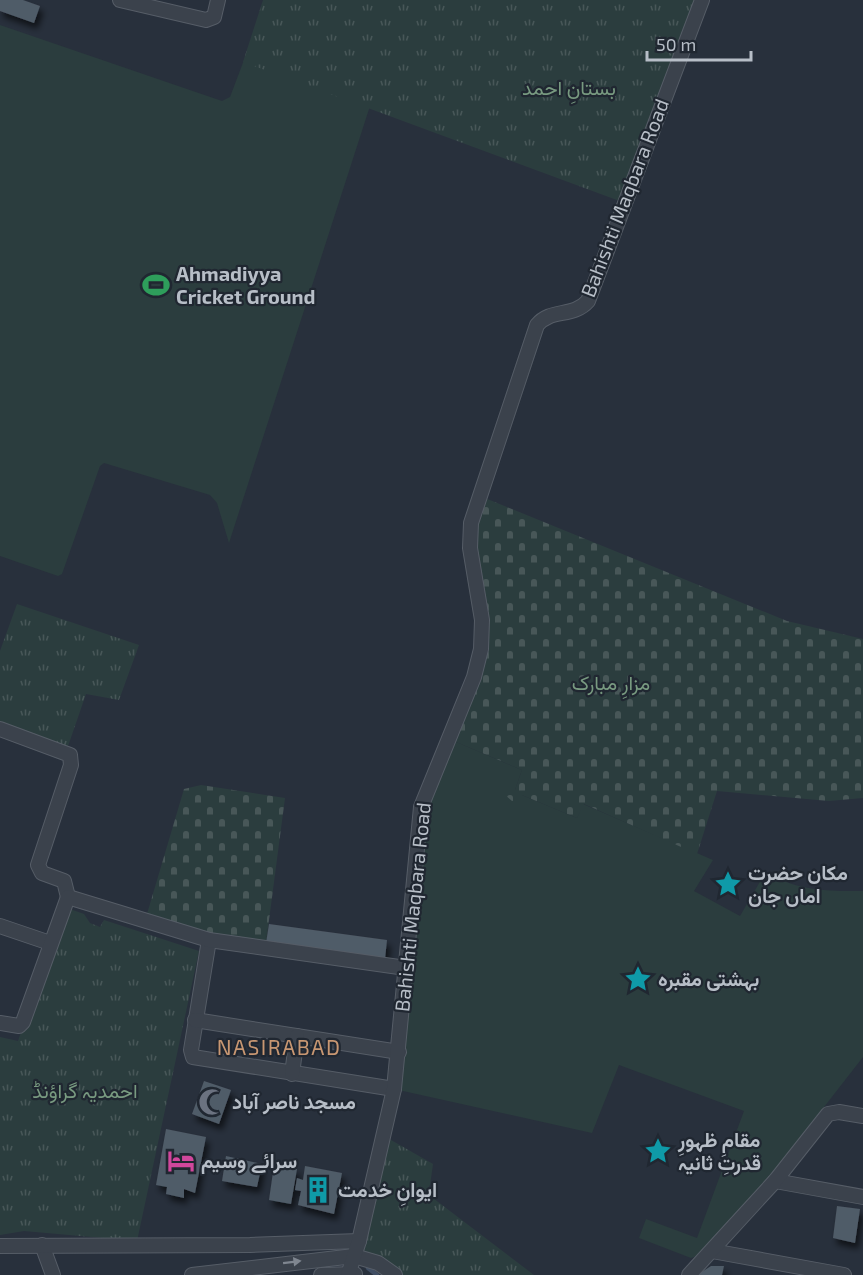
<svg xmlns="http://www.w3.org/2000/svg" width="863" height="1275" font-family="'Exo 2',Vazirmatn,sans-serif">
	<defs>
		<pattern id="cemetery-stones" width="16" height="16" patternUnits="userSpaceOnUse" patternTransform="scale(1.5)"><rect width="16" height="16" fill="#2b3d3e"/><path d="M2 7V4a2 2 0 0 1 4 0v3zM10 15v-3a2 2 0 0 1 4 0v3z" fill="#485758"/></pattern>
		<pattern id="park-tufts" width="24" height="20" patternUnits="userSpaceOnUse" patternTransform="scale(1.5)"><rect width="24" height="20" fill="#2b3d3e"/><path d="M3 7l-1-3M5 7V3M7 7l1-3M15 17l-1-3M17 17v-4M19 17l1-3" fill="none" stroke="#485758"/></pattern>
		<filter id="shadow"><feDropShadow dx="3.5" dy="6" stdDeviation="3" flood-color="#0009"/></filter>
	</defs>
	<rect width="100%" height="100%" fill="#28303c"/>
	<g fill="#2b3d3e">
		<polygon points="0,25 222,101 230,97 244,60 370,106 229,543 217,503 210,495 104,463 100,466 62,574 58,576 0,556"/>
		<path d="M447,738l75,32 -7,20 7,5 55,23 6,-14 130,56 -19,31 46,25 25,-43c37,18 58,18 98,18v166l-151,194 -21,7 -52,-20 7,-19 51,19 47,-127 -125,-46 -27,68 -198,-44 27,-282z"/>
	</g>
	<g fill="url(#cemetery-stones)">
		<polygon points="480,496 787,621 863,639 863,798 829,801 717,791 697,854 584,804 577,818 522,795 519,800 512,801 504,794 515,790 522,770 447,738 474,677 482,630 470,548"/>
		<polygon points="201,785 285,798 266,943 209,940 147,914 184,789"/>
	</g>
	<g fill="url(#park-tufts)">
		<polygon points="263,0 701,0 625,203 243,62"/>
		<polygon points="17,604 139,645 119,700 86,694 66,752 0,728 0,651"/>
		<polygon points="64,907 84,914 90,923 100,927 104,920 199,951 137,1241 24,1231 0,1235 0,1037 18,1041"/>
		<polygon points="384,1136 433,1164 430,1185 425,1192 534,1275 395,1275 363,1257 359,1241"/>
	</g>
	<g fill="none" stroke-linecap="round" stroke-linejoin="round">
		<polyline stroke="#404e63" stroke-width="4.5" points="368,1268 377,1275"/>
	</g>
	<g fill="#505b67" filter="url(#shadow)">
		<polygon points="0,0 23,0 40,6 34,23 0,11"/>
		<polygon points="269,924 387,940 385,959 266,943"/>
		<polygon points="204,1081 231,1090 219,1124 192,1114"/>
		<polygon points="166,1129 206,1137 195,1193 184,1189 184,1198 166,1194 167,1187 156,1185"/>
		<polygon points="226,1156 262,1164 257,1187 222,1181"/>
		<polygon points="274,1165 297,1169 291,1204 269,1200"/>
		<polygon points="305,1166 342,1173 334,1214 298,1205 301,1191 295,1190 297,1178 303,1180"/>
		<polygon points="837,1206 860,1209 855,1243 833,1238"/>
		<polygon points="711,1266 724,1266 722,1275 697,1275"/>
	</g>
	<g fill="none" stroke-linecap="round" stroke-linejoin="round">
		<defs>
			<g id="minor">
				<polyline points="120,0 206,20 214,17 218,0"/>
				<polyline points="0,729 70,755 71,765 38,865 42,873 64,881 68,897"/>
				<polyline points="0,926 50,943"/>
				<polyline points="209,940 191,1050 193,1057 394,1089"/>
				<polyline points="195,1020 399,1052"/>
				<polyline points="0,1023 19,1026 23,1022 68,897 209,940 406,968"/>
				<polyline points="292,1074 297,1036"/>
				<polyline points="775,1181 863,1197"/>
				<polyline points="42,1245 53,1275"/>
				<polyline points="0,1246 250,1245 359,1241"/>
				<polyline points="712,1251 844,1275"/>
				<polyline points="192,1275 354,1256 378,1263 395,1275"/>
				<polyline points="321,1275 355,1274"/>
				<path d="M348,1275l11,-34 35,-152 27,-282 53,-130 7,-28 1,-29 -12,-72 1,-25 66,-198c14,-17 36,-7 51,-24l114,-301"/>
				<polyline points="689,1275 775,1181 828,1114 839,1112 863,1116"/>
			</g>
		</defs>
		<use href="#minor" stroke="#565d67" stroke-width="16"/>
		<use href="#minor" stroke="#3b424c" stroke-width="14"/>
	</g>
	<defs><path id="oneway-solid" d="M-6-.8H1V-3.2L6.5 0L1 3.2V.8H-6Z" transform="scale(1.5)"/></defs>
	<use fill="#7f8690" href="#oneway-solid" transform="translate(292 1262) rotate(-7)"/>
	<defs>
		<symbol id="stadium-bare" viewBox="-9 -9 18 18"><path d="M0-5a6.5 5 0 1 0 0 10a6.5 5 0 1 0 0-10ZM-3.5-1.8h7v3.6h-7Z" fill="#2e9e5b" stroke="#202731" stroke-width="2.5" paint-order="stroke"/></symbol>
		<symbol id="sight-bare" viewBox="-9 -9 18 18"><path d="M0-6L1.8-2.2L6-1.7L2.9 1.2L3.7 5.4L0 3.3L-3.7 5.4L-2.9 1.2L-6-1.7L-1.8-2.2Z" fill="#0f9aa8" stroke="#202731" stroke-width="2.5" paint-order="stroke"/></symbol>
		<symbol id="mosque-bare" viewBox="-9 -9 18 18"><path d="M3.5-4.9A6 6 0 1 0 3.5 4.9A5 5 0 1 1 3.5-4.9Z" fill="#6b7280" stroke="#202731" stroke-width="2.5" paint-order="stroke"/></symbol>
		<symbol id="hotel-bare" viewBox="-9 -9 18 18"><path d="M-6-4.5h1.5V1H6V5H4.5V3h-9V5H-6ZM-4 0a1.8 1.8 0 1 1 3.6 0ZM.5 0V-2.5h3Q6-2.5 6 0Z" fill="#d1479c" stroke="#202731" stroke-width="2.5" paint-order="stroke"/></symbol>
		<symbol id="building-bare" viewBox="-9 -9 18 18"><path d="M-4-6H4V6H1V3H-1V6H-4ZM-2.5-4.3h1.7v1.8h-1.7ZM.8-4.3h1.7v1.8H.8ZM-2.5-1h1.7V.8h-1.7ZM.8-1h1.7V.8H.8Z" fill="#0f9aa8" stroke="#202731" stroke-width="2.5" paint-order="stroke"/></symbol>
	</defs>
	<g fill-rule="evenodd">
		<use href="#stadium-bare" x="137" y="266" width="38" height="38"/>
		<use href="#sight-bare" x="709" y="865" width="38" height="38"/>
		<use href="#sight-bare" x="619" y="960" width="38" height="38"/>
		<use href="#mosque-bare" x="193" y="1083" width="38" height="38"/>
		<use href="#sight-bare" x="639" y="1132" width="38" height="38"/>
		<use href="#hotel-bare" x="162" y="1142" width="38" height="38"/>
		<use href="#building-bare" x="299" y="1171" width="38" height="38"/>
	</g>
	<g text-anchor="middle" stroke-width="4.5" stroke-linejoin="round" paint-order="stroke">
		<g font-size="20" fill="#789a80" stroke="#202731">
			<text x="569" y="95">بستانِ احمد</text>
			<text x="611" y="690">مزارِ مبارک</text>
			<text x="85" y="1098">احمدیہ گراؤنڈ</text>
		</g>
		<g font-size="20" fill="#b7bec7" stroke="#202731">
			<text transform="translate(625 198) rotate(-69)" y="7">Bahishti Maqbara Road</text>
			<text transform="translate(413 907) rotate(-84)" y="7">Bahishti Maqbara Road</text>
		</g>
		<g font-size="20" font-weight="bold" fill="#b7bec7" stroke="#202731" text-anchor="start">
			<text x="176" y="281">Ahmadiyya<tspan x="176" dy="23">Cricket Ground</tspan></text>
			<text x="748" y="880">مکان حضرت<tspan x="748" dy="23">اماں جان</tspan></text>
			<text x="658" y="986">بہشتی مقبرہ</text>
			<text x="232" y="1109">مسجد ناصر آباد</text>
			<text x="678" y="1147">مقامِ ظہورِ<tspan x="678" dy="23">قدرتِ ثانیہ</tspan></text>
			<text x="201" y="1168">سرائے وسیم</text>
			<text x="338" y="1197">ایوانِ خدمت</text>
		</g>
		<g font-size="21" letter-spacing="1.5" fill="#c89772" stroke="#202731">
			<text x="279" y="1055">NASIRABAD</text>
		</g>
	</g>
	<path d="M647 51v9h104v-9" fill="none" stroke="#b7bec7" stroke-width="3"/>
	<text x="656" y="51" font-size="18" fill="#b7bec7" stroke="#202731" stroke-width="4.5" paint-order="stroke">50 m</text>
</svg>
